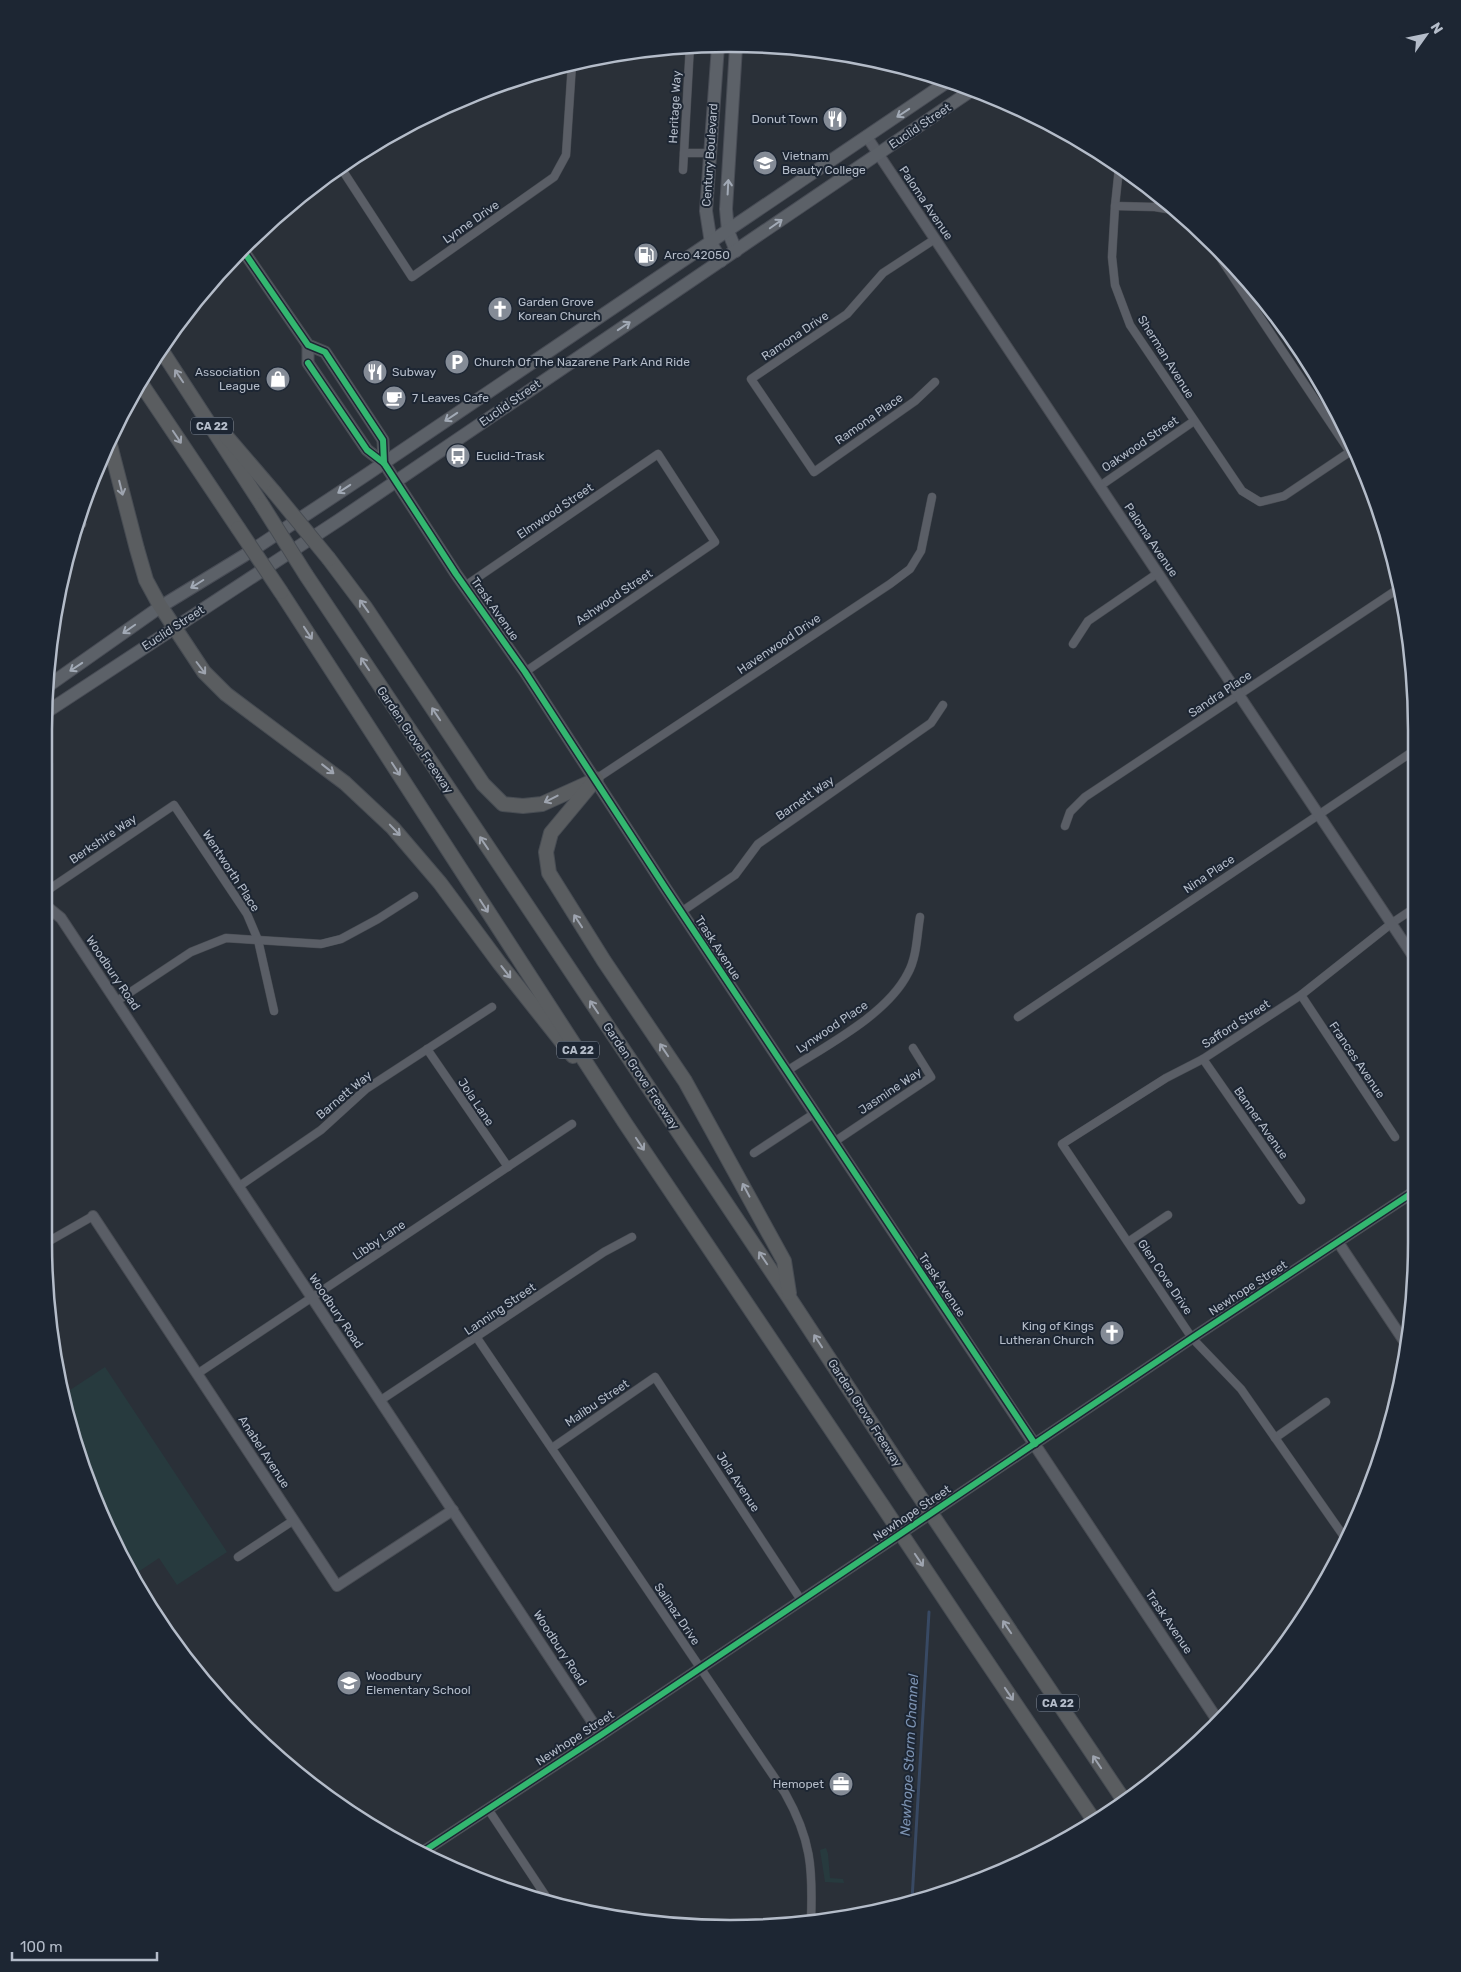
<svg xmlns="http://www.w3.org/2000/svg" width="1461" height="1972" font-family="Rubik,sans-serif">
	<rect width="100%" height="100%" fill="#2a3038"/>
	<g fill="#273a3e">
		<polygon points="105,1367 227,1552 177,1585 159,1558 132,1576 67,1420 64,1394"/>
		<polygon points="826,1848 828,1854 830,1878 843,1879 844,1883 825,1882 820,1850"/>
	</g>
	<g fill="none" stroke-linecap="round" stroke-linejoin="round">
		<polyline stroke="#384963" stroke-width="3" points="912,1900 929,1612"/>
		<defs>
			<g id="minor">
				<polyline points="684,153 710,153"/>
				<polyline points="341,168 412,277 554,177 566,155 572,64"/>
				<polyline points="1119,168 1115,206 1112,257 1115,285 1130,325 1242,491 1260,502 1284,496 1354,449"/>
				<polyline points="683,170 690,45"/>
				<polyline points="1115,206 1155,207 1179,211"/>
				<polyline points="935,239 883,273 847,314 751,379 814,472 915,401 935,382"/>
				<polyline points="1209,241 1350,452"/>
				<polyline points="1100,486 1194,421"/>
				<polyline points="77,526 82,524"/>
				<polyline points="465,586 658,454 715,542 525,672"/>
				<polyline points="1073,644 1088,621 1158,573"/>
				<polyline points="596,779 890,584 910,569 921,551 932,497"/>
				<polyline points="1065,826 1070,812 1085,797 1398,589"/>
				<polyline points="45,892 174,805 247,914 258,940 274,1011"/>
				<polyline points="681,912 735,875 758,844 931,723 943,705"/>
				<polyline points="1301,995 1395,1137"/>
				<polyline points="117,1001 191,952 226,938 321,944 341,939 378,919 414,896"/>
				<polyline points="1018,1017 1412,752"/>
				<polyline points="427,1049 508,1167"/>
				<polyline points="1203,1059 1301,1200"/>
				<path d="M787,1071c38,-25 100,-56 121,-98 9,-16 9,-39 12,-56"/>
				<polyline points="834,1142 931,1077 913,1048"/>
				<polyline points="754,1153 815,1113"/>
				<polyline points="238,1187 321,1130 366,1089 492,1007"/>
				<polyline points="1128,1242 1168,1215"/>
				<polyline points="44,1244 93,1216"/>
				<path d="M477,1338l308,455c26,46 28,75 26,127"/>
				<polyline points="197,1374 572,1124"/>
				<polyline points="381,1400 604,1252 632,1237"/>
				<polyline points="1275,1438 1326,1402"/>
				<polyline points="552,1448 655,1377 801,1600"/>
				<polyline points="1345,1538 1241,1389 1192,1338 1062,1144 1166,1078 1203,1059 1301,995 1392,923 1413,909"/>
				<polyline points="238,1557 294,1520"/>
				<polyline points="488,1809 547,1898"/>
			</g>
			<g id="tertiary">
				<polyline points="867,137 1413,956"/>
				<polyline points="45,905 61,918 601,1735"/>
				<polyline points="93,1216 337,1586 453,1510"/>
				<polyline points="1338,1242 1406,1344"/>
				<polyline points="421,1853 601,1735 1192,1338 1415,1191"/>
			</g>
			<g id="secondary">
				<polyline points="242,249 308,345 325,352 383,440 384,463"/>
				<polyline points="308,345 308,363 367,450 384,463 456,574 525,672 666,889 1218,1721"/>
			</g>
			<g id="primary">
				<polyline points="718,46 706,211 711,243 721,261"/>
				<polyline points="736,251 728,231 726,209 736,47"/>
				<polyline points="45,688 160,607 245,555 366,475 950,80"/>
				<polyline points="45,713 339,520 972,90"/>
			</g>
			<g id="motorway">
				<polyline points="160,348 262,505"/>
				<polyline points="140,382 238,528"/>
				<polyline points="226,436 274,492"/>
				<polyline points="109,441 137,549 146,580 159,604 204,672 226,694 345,783 393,828 440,883 500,964 573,1056"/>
				<polyline points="329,559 365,607 483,784 503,804 523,806 542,804 593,781"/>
				<polyline points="306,575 790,1299 912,1485"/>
				<polyline points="281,592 625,1123 882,1505"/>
				<polyline points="596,779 551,833 546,852 549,873 604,961 685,1081 784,1261 789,1293"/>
				<polyline points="992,1604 1125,1802"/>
				<polyline points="962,1625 1095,1822"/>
			</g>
		</defs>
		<use href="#minor" stroke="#484c53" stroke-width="9"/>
		<use href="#tertiary" stroke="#484c53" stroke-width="12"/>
		<use href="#secondary" stroke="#484c53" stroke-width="13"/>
		<use href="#primary" stroke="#484c55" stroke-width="14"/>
		<use href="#motorway" stroke="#474c53" stroke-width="16"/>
		<use href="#minor" stroke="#5a5e66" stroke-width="8"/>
		<use href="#tertiary" stroke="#5a5e66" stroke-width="10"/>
		<use href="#secondary" stroke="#595d64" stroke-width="11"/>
		<use href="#primary" stroke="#5c6168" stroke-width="12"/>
		<use href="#motorway" stroke="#5a5d60" stroke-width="14"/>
		<defs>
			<g id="motorway-bridge">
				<polyline points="274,492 329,559"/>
				<polyline points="262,505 306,575"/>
				<polyline points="238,528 281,592"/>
				<polyline points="912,1485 992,1604"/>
				<polyline points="882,1505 962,1625"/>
			</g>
		</defs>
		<use href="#motorway-bridge" stroke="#474c53" stroke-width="16" stroke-linecap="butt"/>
		<use href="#motorway-bridge" stroke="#5a5d60" stroke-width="14"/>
		<defs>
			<g id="cycleway">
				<polyline points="242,249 308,345 325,352 383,440 384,463"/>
				<polyline points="308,363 367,450 384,463 456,574 525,672 666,889 1035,1444"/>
				<polyline points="421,1853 601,1735 1192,1338 1415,1191"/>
			</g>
		</defs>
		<use href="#cycleway" stroke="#1d2633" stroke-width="9"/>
		<use href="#cycleway" stroke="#33b770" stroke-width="6"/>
	</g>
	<defs><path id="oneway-shaft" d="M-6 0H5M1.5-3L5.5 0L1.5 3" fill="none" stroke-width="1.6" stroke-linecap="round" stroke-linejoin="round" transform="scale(1.25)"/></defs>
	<g stroke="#a2aab6">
		<use href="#oneway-shaft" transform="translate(903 113) rotate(146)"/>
		<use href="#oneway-shaft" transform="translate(728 187) rotate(-87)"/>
		<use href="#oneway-shaft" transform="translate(776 224) rotate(-35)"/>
		<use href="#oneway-shaft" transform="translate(624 326) rotate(-34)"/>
		<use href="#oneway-shaft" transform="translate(451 417) rotate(146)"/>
		<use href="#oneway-shaft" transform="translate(344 489) rotate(147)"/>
		<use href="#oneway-shaft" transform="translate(197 584) rotate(148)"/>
		<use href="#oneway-shaft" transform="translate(129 629) rotate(145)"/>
		<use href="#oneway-shaft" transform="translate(76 667) rotate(146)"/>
	</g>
	<g stroke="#9ea4af">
		<use href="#oneway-shaft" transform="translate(179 376) rotate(-124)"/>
		<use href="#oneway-shaft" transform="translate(177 437) rotate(56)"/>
		<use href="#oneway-shaft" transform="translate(121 488) rotate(76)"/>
		<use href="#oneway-shaft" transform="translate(364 606) rotate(-126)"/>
		<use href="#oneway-shaft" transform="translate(308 633) rotate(57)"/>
		<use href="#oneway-shaft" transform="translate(365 664) rotate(-124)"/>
		<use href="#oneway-shaft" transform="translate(201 668) rotate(53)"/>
		<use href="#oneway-shaft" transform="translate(436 714) rotate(-124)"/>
		<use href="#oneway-shaft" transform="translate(328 769) rotate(38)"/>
		<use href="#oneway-shaft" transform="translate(396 769) rotate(57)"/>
		<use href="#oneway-shaft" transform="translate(551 799) rotate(153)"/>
		<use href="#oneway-shaft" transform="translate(395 830) rotate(46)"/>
		<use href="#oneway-shaft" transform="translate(484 843) rotate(-124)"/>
		<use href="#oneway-shaft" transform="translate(484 906) rotate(57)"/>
		<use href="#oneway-shaft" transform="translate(578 921) rotate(-123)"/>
		<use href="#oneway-shaft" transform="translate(506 972) rotate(52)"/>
		<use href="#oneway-shaft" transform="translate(594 1007) rotate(-124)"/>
		<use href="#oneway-shaft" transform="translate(664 1050) rotate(-124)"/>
		<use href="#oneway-shaft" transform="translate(640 1144) rotate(56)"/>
		<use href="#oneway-shaft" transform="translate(746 1190) rotate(-118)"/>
		<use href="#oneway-shaft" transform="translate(763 1258) rotate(-124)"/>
		<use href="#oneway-shaft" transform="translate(818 1341) rotate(-123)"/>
		<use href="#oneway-shaft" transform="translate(919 1560) rotate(56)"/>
		<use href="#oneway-shaft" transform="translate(1007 1627) rotate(-124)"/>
		<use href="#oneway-shaft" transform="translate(1009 1694) rotate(56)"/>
		<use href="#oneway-shaft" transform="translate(1097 1762) rotate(-124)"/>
	</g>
	<defs>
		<symbol id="restaurant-disc" viewBox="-11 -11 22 22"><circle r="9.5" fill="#848b96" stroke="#1d2633"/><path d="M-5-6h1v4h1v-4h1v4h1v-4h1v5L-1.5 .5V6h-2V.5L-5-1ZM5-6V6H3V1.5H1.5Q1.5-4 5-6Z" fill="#fff"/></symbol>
		<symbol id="university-disc" viewBox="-11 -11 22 22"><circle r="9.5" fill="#848b96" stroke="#1d2633"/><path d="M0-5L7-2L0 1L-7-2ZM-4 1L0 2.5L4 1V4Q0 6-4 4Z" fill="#fff"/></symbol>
		<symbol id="fuel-disc" viewBox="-11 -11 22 22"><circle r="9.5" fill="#848b96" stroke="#1d2633"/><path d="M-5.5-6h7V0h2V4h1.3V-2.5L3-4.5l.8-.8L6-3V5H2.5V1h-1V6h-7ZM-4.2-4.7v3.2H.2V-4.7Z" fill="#fff"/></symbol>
		<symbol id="church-disc" viewBox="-11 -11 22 22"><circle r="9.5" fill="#848b96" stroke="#1d2633"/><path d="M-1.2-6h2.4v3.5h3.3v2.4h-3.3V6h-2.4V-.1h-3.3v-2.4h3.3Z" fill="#fff"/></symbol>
		<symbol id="parking-disc" viewBox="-11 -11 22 22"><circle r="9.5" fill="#848b96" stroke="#1d2633"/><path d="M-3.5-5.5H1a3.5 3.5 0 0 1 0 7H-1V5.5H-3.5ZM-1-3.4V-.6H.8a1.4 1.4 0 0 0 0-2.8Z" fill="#fff"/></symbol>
		<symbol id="shop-disc" viewBox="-11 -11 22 22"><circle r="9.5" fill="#848b96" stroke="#1d2633"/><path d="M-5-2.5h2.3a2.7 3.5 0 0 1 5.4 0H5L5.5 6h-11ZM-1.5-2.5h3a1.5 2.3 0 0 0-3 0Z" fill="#fff"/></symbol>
		<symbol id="cafe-disc" viewBox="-11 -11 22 22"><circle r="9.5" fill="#848b96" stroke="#1d2633"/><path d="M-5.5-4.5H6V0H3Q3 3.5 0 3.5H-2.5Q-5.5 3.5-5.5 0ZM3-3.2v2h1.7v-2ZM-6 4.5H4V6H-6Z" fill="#fff"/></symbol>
		<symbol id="bus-disc" viewBox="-11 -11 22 22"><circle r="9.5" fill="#848b96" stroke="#1d2633"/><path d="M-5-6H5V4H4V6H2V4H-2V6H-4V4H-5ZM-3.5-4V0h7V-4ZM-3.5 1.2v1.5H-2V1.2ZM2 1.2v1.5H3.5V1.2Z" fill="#fff"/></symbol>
		<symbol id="school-disc" viewBox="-11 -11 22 22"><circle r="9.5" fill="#848b96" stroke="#1d2633"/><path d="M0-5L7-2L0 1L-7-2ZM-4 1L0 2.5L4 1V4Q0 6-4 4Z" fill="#fff"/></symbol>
		<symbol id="office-disc" viewBox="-11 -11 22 22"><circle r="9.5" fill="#848b96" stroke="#1d2633"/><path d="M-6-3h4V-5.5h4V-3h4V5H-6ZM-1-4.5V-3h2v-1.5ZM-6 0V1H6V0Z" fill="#fff"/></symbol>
	</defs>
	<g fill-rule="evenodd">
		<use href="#restaurant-disc" x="821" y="105" width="28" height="28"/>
		<use href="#university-disc" x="751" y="149" width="28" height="28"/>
		<use href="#fuel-disc" x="632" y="241" width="28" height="28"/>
		<use href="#church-disc" x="486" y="295" width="28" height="28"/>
		<use href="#parking-disc" x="443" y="348" width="28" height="28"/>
		<use href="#restaurant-disc" x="361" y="358" width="28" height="28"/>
		<use href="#shop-disc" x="264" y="365" width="28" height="28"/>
		<use href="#cafe-disc" x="380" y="384" width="28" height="28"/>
		<use href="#bus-disc" x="444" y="442" width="28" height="28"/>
		<use href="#church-disc" x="1098" y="1319" width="28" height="28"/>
		<use href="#school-disc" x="335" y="1669" width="28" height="28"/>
		<use href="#office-disc" x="827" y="1770" width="28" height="28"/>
	</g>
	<g text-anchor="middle" stroke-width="4" stroke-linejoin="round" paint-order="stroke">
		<g fill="#1d2633" stroke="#878f9c" stroke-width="1">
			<rect x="191" y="417.5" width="42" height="17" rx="4"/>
			<rect x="557" y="1041.5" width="42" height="17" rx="4"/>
			<rect x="1037" y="1694.5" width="42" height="17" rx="4"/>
		</g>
		<g font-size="11" font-weight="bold" fill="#b4bcc9">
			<text x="212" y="430">CA 22</text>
			<text x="578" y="1054">CA 22</text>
			<text x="1058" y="1707">CA 22</text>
		</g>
		<g font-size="12" fill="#b4bcc9" stroke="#1d2633">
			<text transform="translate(675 107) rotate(-87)" y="4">Heritage Way</text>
			<text transform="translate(920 126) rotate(-34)" y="4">Euclid Street</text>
			<text transform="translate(710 155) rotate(-86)" y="4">Century Boulevard</text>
			<text transform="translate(926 203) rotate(56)" y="4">Paloma Avenue</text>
			<text transform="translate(471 222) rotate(-35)" y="4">Lynne Drive</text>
			<text transform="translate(795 336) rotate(-34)" y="4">Ramona Drive</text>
			<text transform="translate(1166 357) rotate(58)" y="4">Sherman Avenue</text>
			<text transform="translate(510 403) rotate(-35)" y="4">Euclid Street</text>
			<text transform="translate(869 419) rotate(-35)" y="4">Ramona Place</text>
			<text transform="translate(1140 444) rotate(-34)" y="4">Oakwood Street</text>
			<text transform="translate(555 511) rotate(-34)" y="4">Elmwood Street</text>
			<text transform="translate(1151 540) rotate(56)" y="4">Paloma Avenue</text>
			<text transform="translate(614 597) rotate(-34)" y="4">Ashwood Street</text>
			<text transform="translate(495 609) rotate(55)" y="4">Trask Avenue</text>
			<text transform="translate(173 628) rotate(-33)" y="4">Euclid Street</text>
			<text transform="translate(779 644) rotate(-34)" y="4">Havenwood Drive</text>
			<text transform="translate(1220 694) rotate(-34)" y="4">Sandra Place</text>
			<text transform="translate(415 740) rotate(56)" y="4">Garden Grove Freeway</text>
			<text transform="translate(805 798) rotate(-35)" y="4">Barnett Way</text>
			<text transform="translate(103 839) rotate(-34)" y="4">Berkshire Way</text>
			<text transform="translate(231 871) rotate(57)" y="4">Wentworth Place</text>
			<text transform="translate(1209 874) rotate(-34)" y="4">Nina Place</text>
			<text transform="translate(718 948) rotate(57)" y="4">Trask Avenue</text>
			<text transform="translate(113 973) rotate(56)" y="4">Woodbury Road</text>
			<text transform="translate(1236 1024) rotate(-33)" y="4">Safford Street</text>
			<text transform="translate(832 1027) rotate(-34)" y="4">Lynwood Place</text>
			<text transform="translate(1357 1060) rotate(56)" y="4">Frances Avenue</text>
			<text transform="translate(641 1076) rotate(56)" y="4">Garden Grove Freeway</text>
			<text transform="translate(890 1091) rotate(-34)" y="4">Jasmine Way</text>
			<text transform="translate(344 1095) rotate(-40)" y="4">Barnett Way</text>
			<text transform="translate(476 1102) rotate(56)" y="4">Jola Lane</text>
			<text transform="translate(1261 1123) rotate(55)" y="4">Banner Avenue</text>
			<text transform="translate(379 1240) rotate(-34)" y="4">Libby Lane</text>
			<text transform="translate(1165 1277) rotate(56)" y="4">Glen Cove Drive</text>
			<text transform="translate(942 1285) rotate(56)" y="4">Trask Avenue</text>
			<text transform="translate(1248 1288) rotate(-33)" y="4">Newhope Street</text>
			<text transform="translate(500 1309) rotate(-34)" y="4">Lanning Street</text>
			<text transform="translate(336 1311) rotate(56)" y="4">Woodbury Road</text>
			<text transform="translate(597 1403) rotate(-34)" y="4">Malibu Street</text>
			<text transform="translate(865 1413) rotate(57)" y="4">Garden Grove Freeway</text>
			<text transform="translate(264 1452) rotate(57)" y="4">Anabel Avenue</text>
			<text transform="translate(738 1482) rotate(57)" y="4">Jola Avenue</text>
			<text transform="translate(912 1513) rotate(-34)" y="4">Newhope Street</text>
			<text transform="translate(677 1614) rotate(56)" y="4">Salinaz Drive</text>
			<text transform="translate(1169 1622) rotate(56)" y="4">Trask Avenue</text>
			<text transform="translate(560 1648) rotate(57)" y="4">Woodbury Road</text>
			<text transform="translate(575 1738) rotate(-33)" y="4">Newhope Street</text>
		</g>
		<g font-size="12" fill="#b4bcc9" stroke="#1d2633" text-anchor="start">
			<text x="818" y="123" text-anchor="end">Donut Town</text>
			<text x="782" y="160">Vietnam<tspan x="782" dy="14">Beauty College</tspan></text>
			<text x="664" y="259">Arco 42050</text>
			<text x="518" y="306">Garden Grove<tspan x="518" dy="14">Korean Church</tspan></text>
			<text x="474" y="366">Church Of The Nazarene Park And Ride</text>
			<text x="260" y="376" text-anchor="end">Association<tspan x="260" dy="14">League</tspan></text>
			<text x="392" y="376">Subway</text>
			<text x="412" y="402">7 Leaves Cafe</text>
			<text x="476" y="460">Euclid-Trask</text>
			<text x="1094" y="1330" text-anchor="end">King of Kings<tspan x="1094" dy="14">Lutheran Church</tspan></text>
			<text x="366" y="1680">Woodbury<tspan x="366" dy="14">Elementary School</tspan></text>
			<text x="824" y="1788" text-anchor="end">Hemopet</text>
		</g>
		<g font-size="14" font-style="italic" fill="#7c92b1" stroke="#1d2633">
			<text transform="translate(909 1755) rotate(-87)" y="5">Newhope Storm Channel</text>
		</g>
	</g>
	<path d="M0 0H1461V1972H0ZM730 52H730A678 678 0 0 1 1408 730V1242A678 678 0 0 1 730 1920H730A678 678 0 0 1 52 1242V730A678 678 0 0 1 730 52Z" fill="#1d2633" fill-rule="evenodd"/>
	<path fill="none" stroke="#b4bcc9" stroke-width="2.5" d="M730 52H730A678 678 0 0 1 1408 730V1242A678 678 0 0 1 730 1920H730A678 678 0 0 1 52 1242V730A678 678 0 0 1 730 52Z"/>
	<g transform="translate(1426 35) rotate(57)" stroke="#1d2633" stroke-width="4" paint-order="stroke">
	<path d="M0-4L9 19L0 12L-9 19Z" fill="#b4bcc9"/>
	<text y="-8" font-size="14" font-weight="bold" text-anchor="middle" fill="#b4bcc9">N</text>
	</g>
	<path d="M12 1952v8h145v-8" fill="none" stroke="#b4bcc9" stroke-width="2.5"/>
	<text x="20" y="1952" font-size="15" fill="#b4bcc9" stroke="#1d2633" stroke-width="4" paint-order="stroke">100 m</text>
</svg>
